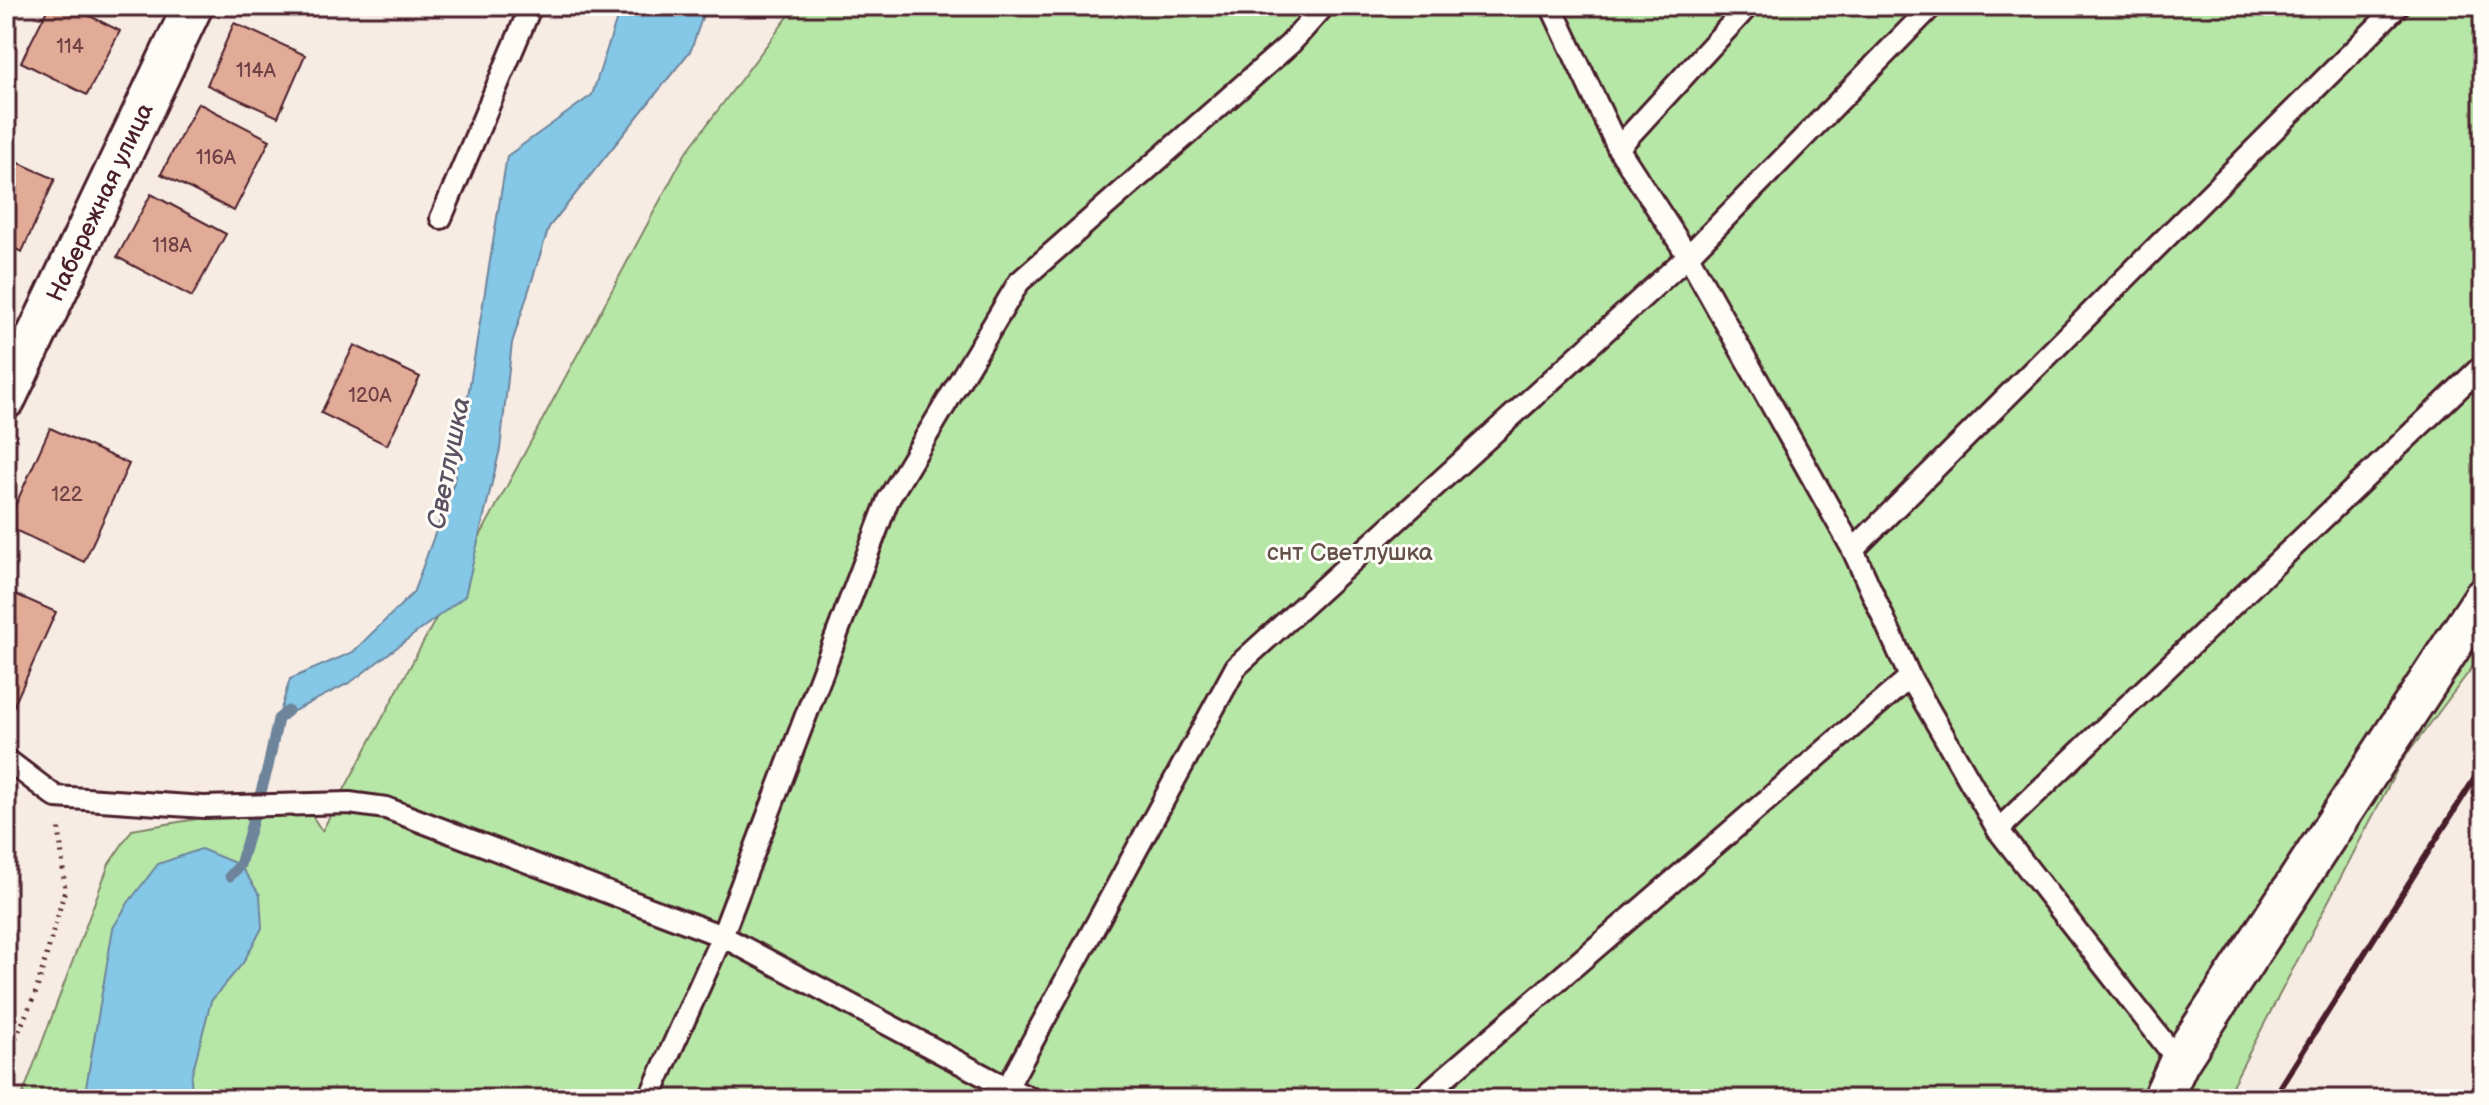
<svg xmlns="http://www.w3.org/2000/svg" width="2489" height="1105" font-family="'Balsamiq Sans',sans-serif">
	<rect width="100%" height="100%" fill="#f7ece4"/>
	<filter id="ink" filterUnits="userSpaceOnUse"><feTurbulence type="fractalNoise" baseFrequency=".0125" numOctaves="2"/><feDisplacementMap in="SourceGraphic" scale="16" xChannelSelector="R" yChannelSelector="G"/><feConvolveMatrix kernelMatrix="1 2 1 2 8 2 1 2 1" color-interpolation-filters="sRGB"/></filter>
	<g filter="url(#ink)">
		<polygon fill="#b7e7a6" stroke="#808368" stroke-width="2" points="796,6 2483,6 2483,653 2400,764 2225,1099 21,1099 109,864 132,830 255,809 307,808 322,831 685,154"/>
		<g fill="#85c7e6" stroke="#6d849b" stroke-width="2">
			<polygon points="621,6 706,6 691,50 549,227 512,343 500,449 465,596 351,682 278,719 290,679 353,652 413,593 454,482 507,156 592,95"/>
			<polygon points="201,849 240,865 260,895 262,928 243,963 211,1001 191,1078 192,1099 84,1099 113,928 128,903 158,864"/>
		</g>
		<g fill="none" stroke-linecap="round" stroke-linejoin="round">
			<polyline stroke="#6d849b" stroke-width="11" points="230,876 240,865 268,767 278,719 288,711"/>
		</g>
		<g fill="#e1ab97" stroke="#4a1f2b" stroke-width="2">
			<polygon points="49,6 70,6 120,31 87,95 21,62"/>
			<polygon points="234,23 305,55 278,117 207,85"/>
			<polygon points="198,103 270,140 234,211 161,174"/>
			<polygon points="6,157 55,179 22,252 6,245"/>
			<polygon points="151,194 226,234 192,297 117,257"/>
			<polygon points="354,345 420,377 387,445 321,413"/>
			<polygon points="50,428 129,464 84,562 6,526"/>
			<polygon points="6,590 56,612 6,723"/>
		</g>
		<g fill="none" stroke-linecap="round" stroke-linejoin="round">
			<defs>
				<g id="lane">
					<polyline points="1551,6 1618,148 1688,256 1853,550 1910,677 1998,830 2179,1062"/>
					<polyline points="1618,148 1748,6"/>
					<polyline points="441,218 531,6"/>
					<polyline points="1853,550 2398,6"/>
					<polyline points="6,759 56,797 204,807 349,803 386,808 722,936 1007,1088 1032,1099"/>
					<polyline points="1998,830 2483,365"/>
					<polyline points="649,1099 722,936 888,500 1019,282 1290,44 1324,6"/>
					<polyline points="1003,1099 1007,1088 1236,667 1688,256 1932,6"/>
					<polyline points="1420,1099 1910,677"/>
				</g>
				<g id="street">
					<path id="s1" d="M6,399l187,-393"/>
					<polyline points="2162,1099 2179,1062 2483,598"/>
				</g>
			</defs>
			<use href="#lane" stroke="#4a1f2b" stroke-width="26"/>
			<use href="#street" stroke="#4a1f2b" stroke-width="44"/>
			<polyline stroke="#4a1f2b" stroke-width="5" stroke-dasharray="2 6" stroke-linecap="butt" points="6,1060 36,992 65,890 59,825"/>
			<use href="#lane" stroke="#fdfcf7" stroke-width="20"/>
			<use href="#street" stroke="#fdfcf7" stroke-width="38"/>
			<polyline stroke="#4a1f2b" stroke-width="6" points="2273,1099 2483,765"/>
		</g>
	</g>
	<g text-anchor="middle" stroke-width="6" stroke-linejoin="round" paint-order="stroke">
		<g font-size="20" fill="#704246">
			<text x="70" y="53">114</text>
			<text x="256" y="77">114А</text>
			<text x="216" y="164">116А</text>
			<text x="172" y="252">118А</text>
			<text x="370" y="402">120А</text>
			<text x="67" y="501">122</text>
		</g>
		<g font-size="24" fill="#4a1f2b" stroke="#fdfcf7">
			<text dy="8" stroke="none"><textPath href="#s1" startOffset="218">Набережная улица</textPath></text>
		</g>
		<g font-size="24" fill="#65514a" stroke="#fdfcf7">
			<text x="1350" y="560">снт Светлушка</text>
		</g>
		<g font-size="26" font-style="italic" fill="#5c5163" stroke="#fdfcf7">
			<text transform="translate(448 463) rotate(-79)" y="9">Светлушка</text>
		</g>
	</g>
	<rect width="2489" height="1105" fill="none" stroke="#fdfcf7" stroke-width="32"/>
	<rect x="16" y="16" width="2457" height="1073" fill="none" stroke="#4a1f2b" stroke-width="3" filter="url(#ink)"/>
</svg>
